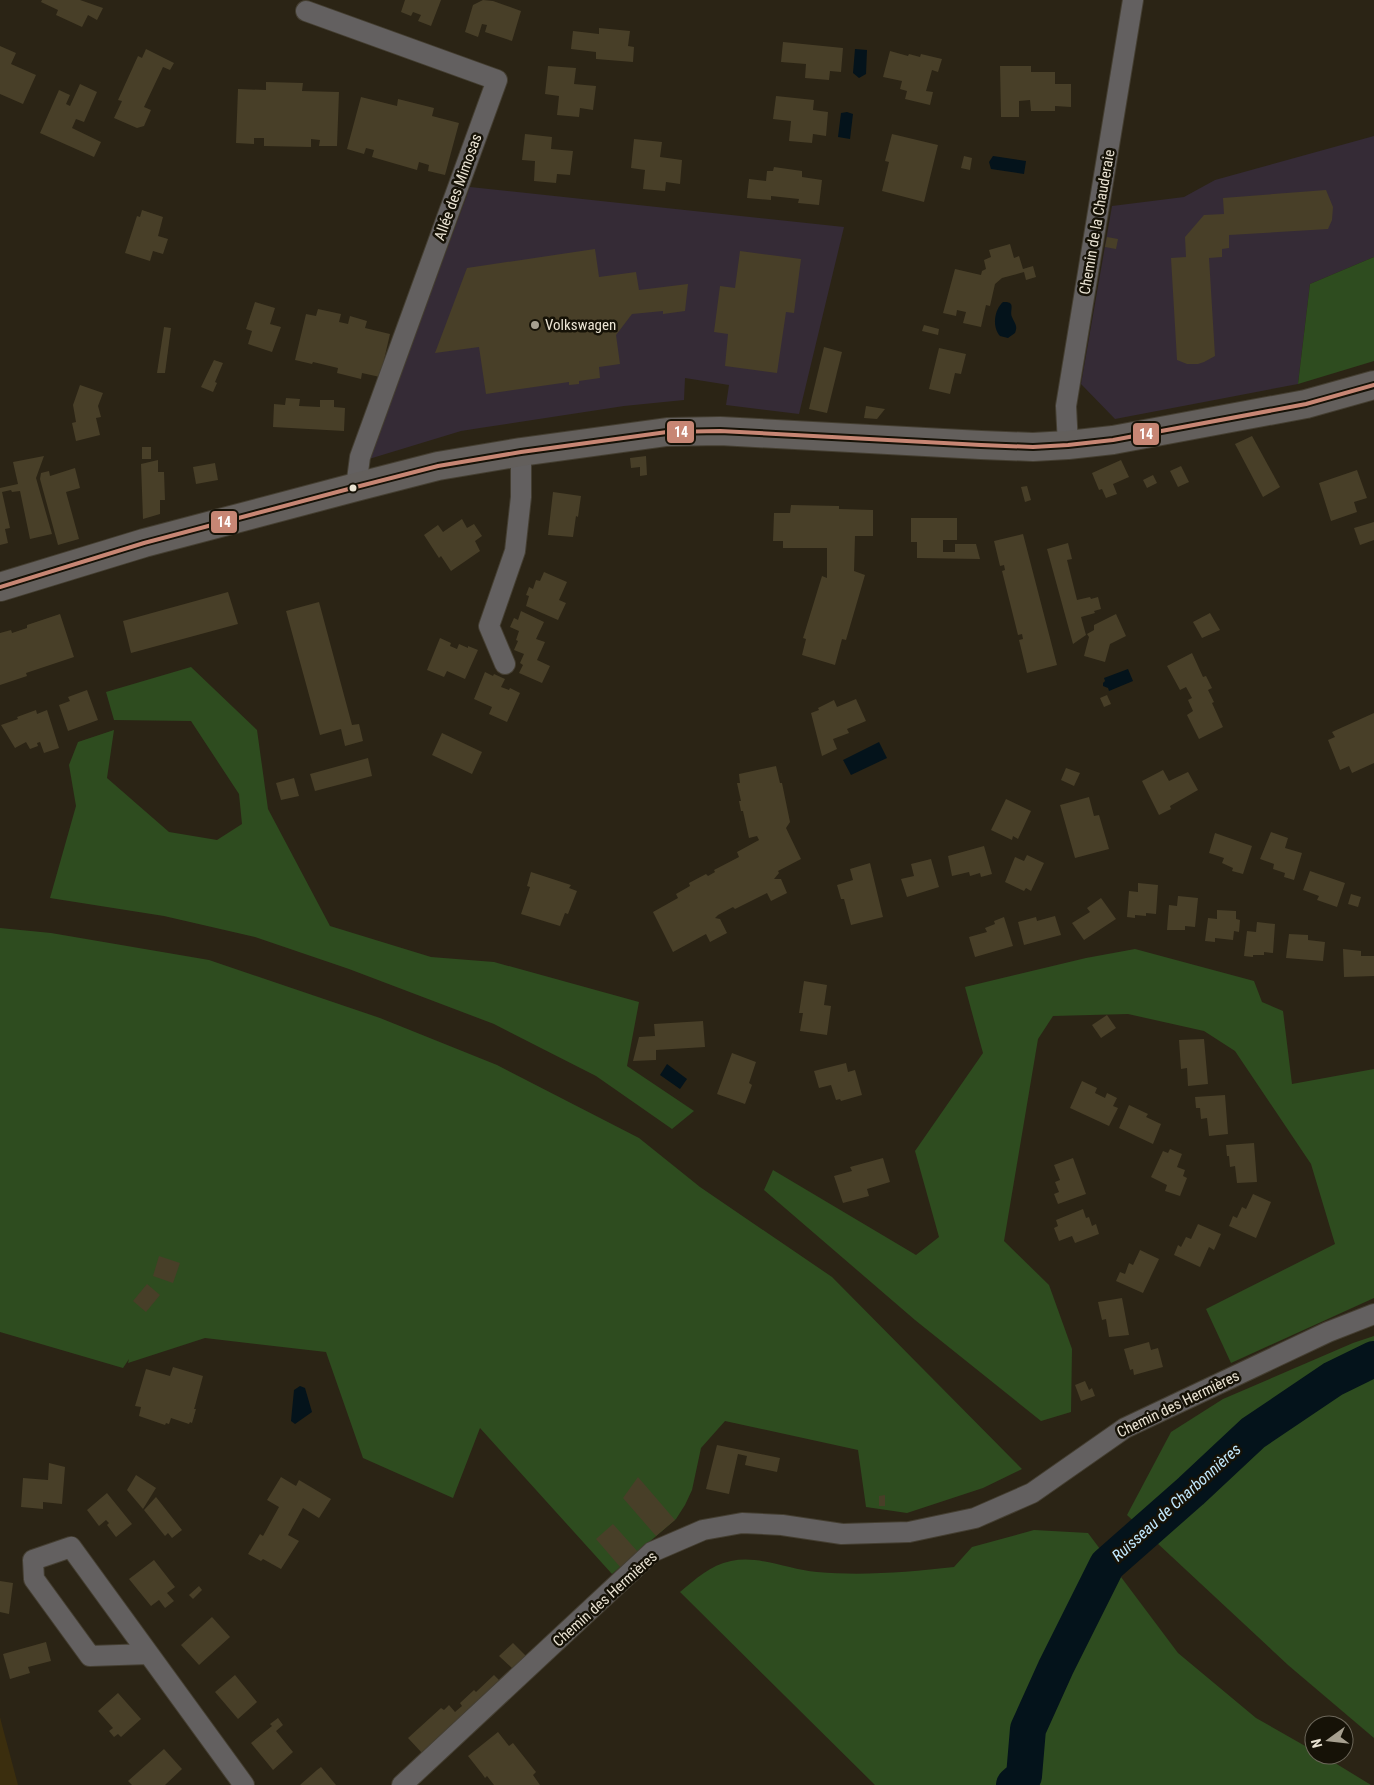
<svg xmlns="http://www.w3.org/2000/svg" width="1374" height="1785" font-family="'Roboto Condensed',sans-serif">
	<rect width="100%" height="100%" fill="#2b2415"/>
	<g fill="#352b36">
		<polygon points="1374,136 1374,257 1310,284 1298,384 1115,419 1081,384 1112,206 1184,197 1215,180"/>
		<polygon points="470,187 844,227 799,414 726,405 729,385 685,378 684,400 624,406 480,428 461,431 369,459"/>
	</g>
	<polygon fill="#3b2e0e" points="0,1717 2,1725 18,1785 0,1785"/>
	<g fill="#2e4c1f">
		<polygon points="1374,257 1374,361 1298,384 1310,284"/>
		<polygon points="191,667 257,730 268,809 330,926 431,957 494,962 639,1002 627,1066 694,1111 672,1129 596,1076 494,1024 349,969 255,937 164,916 50,898 76,806 69,765 78,742 114,730 107,778 169,832 217,840 242,824 239,794 191,721 114,720 106,692"/>
		<polygon points="0,928 51,933 209,960 380,1018 497,1065 639,1138 700,1187 832,1277 1022,1469 983,1488 907,1513 866,1507 858,1450 725,1421 701,1448 692,1490 685,1505 676,1519 612,1574 480,1428 453,1498 363,1458 326,1352 205,1338 128,1363 129,1359 123,1368 0,1332"/>
		<polygon points="1135,949 1254,981 1262,1002 1283,1011 1292,1084 1374,1069 1374,1298 1231,1363 1206,1309 1335,1244 1311,1164 1235,1051 1204,1031 1128,1014 1053,1016 1038,1039 1004,1241 1049,1285 1072,1349 1071,1412 1041,1421 915,1320 764,1190 773,1170 916,1255 939,1237 915,1151 983,1053 965,987 1086,958"/>
		<polygon points="1374,1336 1374,1738 1288,1665 1127,1515 1171,1432 1223,1399 1353,1343"/>
		<path d="M1034,1530l54,3 90,120 78,65 58,33v4h8l49,30h-496l-195,-193c16,-13 30,-27 51,-31 29,-6 58,9 86,11 46,4 92,0 137,-5l18,-20z"/>
	</g>
	<g fill="#04131b">
		<polygon points="855,49 867,50 866,74 859,78 853,73"/>
		<polygon points="847,112 853,114 850,139 838,137 841,113"/>
		<polygon points="993,156 1026,161 1024,174 991,169 989,162"/>
		<path d="M1003,302c14,-1 6,8 9,15 3,7 6,9 3,16l-7,5 -8,-2c-8,-9 -6,-26 3,-34z"/>
		<polygon points="1128,669 1133,681 1109,691 1108,688 1103,686 1103,683 1105,681 1104,678"/>
		<polygon points="879,742 887,758 851,775 843,760"/>
		<polygon points="667,1064 687,1079 680,1089 660,1075"/>
		<polygon points="300,1386 305,1388 312,1412 295,1424 291,1421 294,1390"/>
	</g>
	<g fill="none" stroke-linecap="round" stroke-linejoin="round">
		<polyline stroke="#04131b" stroke-width="36" points="1014,1785 1024,1776 1028,1729 1056,1667 1107,1565 1191,1491 1253,1433 1333,1379 1374,1359"/>
	</g>
	<g fill="#483f28">
		<polygon points="42,0 80,0 103,8 97,20 88,15 82,27 56,15 58,10 41,2"/>
		<polygon points="405,0 441,0 431,26 418,21 421,15 413,12 411,16 401,12"/>
		<polygon points="483,0 493,1 521,11 512,41 485,32 487,25 482,24 478,37 465,32 473,5"/>
		<polygon points="599,28 630,31 628,46 634,47 633,62 596,59 596,52 571,49 573,31 599,34"/>
		<polygon points="783,42 843,48 841,72 830,71 829,80 805,78 806,64 781,62"/>
		<polygon points="0,46 16,53 11,64 36,75 23,104 0,94"/>
		<polygon points="146,49 174,63 170,70 163,67 144,107 151,110 144,126 137,128 114,118 122,101 118,100 138,56 142,58"/>
		<polygon points="890,51 908,56 909,54 920,57 921,54 942,59 938,72 932,70 926,91 933,92 930,105 905,99 907,91 900,89 902,81 883,77"/>
		<polygon points="548,66 576,68 574,84 596,86 593,110 580,108 579,117 557,115 559,96 545,94"/>
		<polygon points="1000,66 1031,66 1031,72 1055,72 1055,84 1071,84 1071,107 1055,106 1055,111 1031,111 1030,100 1019,101 1019,117 1001,117"/>
		<polygon points="266,82 303,83 302,91 339,92 337,146 319,146 320,140 311,139 311,147 264,146 264,138 254,138 254,144 236,143 238,89 266,90"/>
		<polygon points="80,84 97,92 84,122 76,119 72,128 101,142 94,157 40,133 59,90 70,95 66,104 70,106"/>
		<polygon points="776,96 814,100 813,110 828,112 826,136 813,134 812,143 789,141 791,121 773,119"/>
		<polygon points="361,97 397,106 398,99 434,108 432,116 459,123 445,175 428,171 429,165 419,162 417,170 372,157 374,150 366,148 364,154 347,149"/>
		<polygon points="525,134 552,137 551,149 573,151 570,175 557,174 556,183 534,181 535,161 522,160"/>
		<polygon points="892,134 938,145 924,202 882,191 889,162 885,161"/>
		<polygon points="634,139 662,142 660,157 682,160 680,184 666,182 665,191 643,189 645,170 631,168"/>
		<polygon points="964,156 972,158 970,170 961,168"/>
		<polygon points="774,167 802,171 802,177 822,180 819,205 798,203 799,199 771,196 771,200 747,198 749,179 766,181 767,171 773,171"/>
		<polygon points="1326,190 1333,207 1332,220 1328,229 1229,235 1229,248 1222,249 1222,257 1209,258 1215,356 1204,362 1198,364 1187,364 1177,360 1171,258 1186,257 1185,237 1204,215 1224,214 1223,198"/>
		<polygon points="142,210 163,217 158,236 168,239 163,254 153,251 150,261 125,253 137,216 140,217"/>
		<polygon points="1107,237 1118,239 1116,249 1105,247"/>
		<polygon points="1010,244 1014,258 1019,256 1023,269 1033,266 1036,277 1026,280 1024,272 1002,278 995,284 990,306 986,305 981,327 963,323 966,312 957,310 956,316 943,313 955,269 981,275 982,271 986,269 984,260 991,257 989,250"/>
		<polygon points="595,249 599,277 636,272 639,290 688,284 685,311 663,314 663,311 632,314 616,335 620,364 599,367 600,378 579,381 579,384 569,385 569,382 486,394 479,347 435,353 467,268"/>
		<polygon points="740,251 801,259 794,313 786,312 777,373 725,366 728,334 714,332 720,286 735,288"/>
		<polygon points="255,302 275,308 270,324 281,327 272,352 248,344 252,331 246,329"/>
		<polygon points="318,309 341,314 339,322 348,324 350,316 367,321 365,328 390,334 380,377 362,373 361,379 337,373 338,368 313,362 312,364 295,360 306,314 316,316"/>
		<polygon points="924,325 939,329 938,335 922,331"/>
		<polygon points="164,327 171,328 165,373 157,373"/>
		<polygon points="824,347 842,352 827,413 809,409"/>
		<polygon points="939,348 966,354 961,374 955,373 950,394 929,389"/>
		<polygon points="214,360 223,363 215,382 217,383 213,392 201,387"/>
		<polygon points="80,385 103,393 98,406 101,417 96,418 100,435 76,441 72,423 76,422 73,405"/>
		<polygon points="286,398 300,399 299,406 320,407 320,400 334,400 334,407 345,408 344,431 273,427 274,404 285,405"/>
		<polygon points="866,406 885,409 877,419 864,418"/>
		<polygon points="1252,436 1280,487 1263,497 1235,444"/>
		<rect x="142" y="447" width="9" height="12"/>
		<polygon points="44,456 36,478 52,534 30,539 20,491 12,492 11,490 2,492 10,528 5,529 8,543 0,545 0,488 18,484 13,462"/>
		<polygon points="646,456 647,475 640,476 640,467 631,468 630,458"/>
		<polygon points="158,460 158,472 164,472 165,500 160,500 160,514 143,519 141,464"/>
		<polygon points="1121,460 1129,477 1113,484 1117,494 1106,498 1102,489 1099,490 1092,473"/>
		<polygon points="215,463 218,480 196,484 193,467"/>
		<polygon points="1181,466 1189,482 1178,487 1170,471"/>
		<polygon points="75,468 80,488 66,492 79,539 58,545 40,479 41,473 49,471 50,476"/>
		<polygon points="1357,470 1367,498 1354,502 1357,512 1331,521 1319,483"/>
		<polygon points="1153,475 1157,483 1147,488 1143,480"/>
		<polygon points="1027,486 1031,500 1025,502 1021,487"/>
		<polygon points="553,492 581,496 578,517 576,516 573,537 548,535"/>
		<polygon points="791,505 839,506 839,509 873,510 873,536 855,536 854,571 865,575 846,640 842,639 835,665 802,655 806,639 803,638 822,576 827,578 827,548 783,548 783,541 773,541 774,513 790,513"/>
		<polygon points="911,518 957,518 957,540 943,540 943,552 955,552 955,544 976,544 980,559 917,558 917,542 911,542"/>
		<polygon points="462,519 467,528 474,524 482,536 475,541 480,551 451,571 441,556 439,558 424,535 438,525 443,532"/>
		<polygon points="1374,522 1374,540 1360,545 1354,528"/>
		<polygon points="1023,534 1057,665 1027,673 1019,640 1023,639 1022,634 1018,635 1002,571 1005,570 1004,565 1000,566 994,541"/>
		<polygon points="1068,543 1072,559 1067,560 1077,600 1090,597 1091,599 1098,597 1101,609 1094,611 1095,613 1081,617 1086,635 1073,644 1047,549"/>
		<polygon points="544,572 567,582 559,600 566,603 558,620 526,606 529,596 526,595 529,587 533,589 536,580 540,581"/>
		<polygon points="228,592 238,624 131,653 123,621"/>
		<polygon points="319,602 352,725 359,724 363,741 345,746 341,729 320,735 286,611"/>
		<polygon points="521,611 544,622 536,639 545,642 537,660 550,666 542,683 519,673 523,665 520,663 524,654 514,650 518,641 516,640 519,631 510,627 514,618 518,620"/>
		<polygon points="1210,613 1220,630 1202,638 1193,622"/>
		<polygon points="60,614 74,657 26,673 27,676 0,685 0,633 11,630 12,633 27,628 27,625"/>
		<polygon points="1116,614 1126,636 1110,644 1105,662 1084,656 1089,637 1087,634 1094,630 1094,625"/>
		<polygon points="440,638 451,643 450,646 457,649 459,644 468,648 468,646 478,650 465,679 447,671 444,677 427,670"/>
		<polygon points="1192,653 1203,677 1206,676 1212,688 1208,690 1214,702 1212,703 1223,727 1199,739 1187,715 1193,711 1188,700 1192,698 1186,687 1180,690 1167,666"/>
		<polygon points="485,672 493,676 494,674 505,679 501,687 509,690 510,688 520,693 507,722 489,714 492,707 474,699"/>
		<polygon points="87,690 98,720 68,731 59,705 70,701 68,697"/>
		<polygon points="1107,695 1111,704 1104,707 1100,698"/>
		<polygon points="856,699 866,721 847,729 849,733 833,739 837,749 822,756 811,713 819,710 818,708 834,700 837,707"/>
		<polygon points="36,710 37,714 47,710 59,748 44,753 40,742 37,743 38,746 30,749 26,742 15,748 1,725 18,719 17,717"/>
		<polygon points="1374,713 1374,763 1352,773 1349,766 1340,770 1328,740 1335,737 1332,732"/>
		<polygon points="442,733 482,752 472,774 432,755"/>
		<polygon points="368,758 372,776 315,791 310,774"/>
		<polygon points="776,766 780,783 782,783 790,822 786,828 801,859 778,871 779,873 774,879 781,879 787,893 771,901 767,893 735,909 733,907 718,915 715,918 720,919 727,933 710,942 706,934 673,952 653,912 678,898 676,894 690,886 689,883 706,874 708,876 715,872 714,870 739,857 737,852 759,840 757,836 749,838 743,811 741,811 739,801 741,801 737,783 740,783 739,774"/>
		<polygon points="1066,768 1080,773 1074,786 1061,780"/>
		<polygon points="1163,770 1169,781 1188,772 1198,790 1170,806 1171,809 1159,815 1142,781"/>
		<polygon points="294,778 299,796 281,800 276,783"/>
		<polygon points="1089,797 1094,816 1099,815 1109,849 1075,858 1060,805"/>
		<polygon points="1006,799 1031,811 1018,839 1013,836 1012,840 991,830"/>
		<polygon points="1271,832 1288,838 1285,848 1302,853 1294,880 1284,877 1285,873 1273,869 1274,864 1260,859"/>
		<polygon points="1215,833 1252,846 1243,874 1232,871 1233,868 1222,863 1224,858 1209,853"/>
		<polygon points="984,846 992,874 981,877 980,873 970,876 969,872 952,876 948,856"/>
		<polygon points="1027,855 1044,863 1031,891 1026,888 1024,891 1005,882 1015,857 1024,861"/>
		<polygon points="931,859 939,887 907,897 901,879 914,876 911,864"/>
		<polygon points="870,863 883,917 851,925 844,899 841,899 837,885 853,880 850,869"/>
		<polygon points="1310,871 1345,883 1337,907 1317,900 1319,896 1303,890"/>
		<polygon points="531,872 571,885 569,888 577,891 568,914 565,913 560,926 521,914 530,887 527,886"/>
		<polygon points="1138,883 1158,885 1156,914 1146,913 1146,916 1135,915 1135,918 1127,917 1129,891 1138,892"/>
		<polygon points="1351,894 1361,897 1358,907 1348,904"/>
		<polygon points="1178,896 1198,898 1195,927 1185,926 1185,930 1167,930 1169,905 1177,906"/>
		<polygon points="1101,898 1116,919 1084,940 1072,923 1090,912 1087,908"/>
		<polygon points="1217,910 1236,911 1236,919 1240,920 1239,932 1234,931 1233,940 1215,938 1215,942 1205,941 1208,918 1217,919"/>
		<polygon points="1055,916 1061,935 1024,945 1018,922 1036,917 1037,921"/>
		<polygon points="1004,917 1013,946 975,957 969,937 987,932 985,928 995,924 994,921"/>
		<polygon points="1257,922 1275,924 1273,953 1264,952 1264,955 1253,955 1253,957 1244,956 1247,931 1256,932"/>
		<polygon points="1289,934 1308,935 1308,940 1325,942 1323,961 1286,958"/>
		<polygon points="1343,949 1361,951 1361,956 1374,956 1374,976 1344,977"/>
		<polygon points="804,981 827,985 824,1005 831,1006 827,1035 800,1031 803,1013 799,1013"/>
		<polygon points="1107,1015 1116,1028 1101,1038 1092,1025"/>
		<polygon points="703,1021 705,1047 656,1050 656,1060 633,1061 639,1037 655,1036 654,1024"/>
		<polygon points="1204,1039 1208,1084 1188,1086 1187,1068 1181,1069 1179,1040"/>
		<polygon points="732,1053 756,1062 749,1083 752,1085 745,1104 717,1094"/>
		<polygon points="846,1063 848,1072 855,1070 862,1095 841,1101 840,1099 836,1100 831,1085 819,1088 814,1071"/>
		<polygon points="1082,1081 1097,1088 1095,1093 1105,1098 1107,1093 1117,1098 1113,1106 1118,1108 1109,1126 1070,1108"/>
		<polygon points="1225,1095 1228,1134 1209,1136 1207,1118 1201,1119 1200,1108 1196,1108 1195,1097"/>
		<polygon points="1129,1105 1148,1114 1146,1117 1161,1124 1153,1144 1119,1128"/>
		<polygon points="1254,1143 1257,1182 1237,1183 1235,1166 1230,1167 1229,1156 1227,1156 1226,1145"/>
		<polygon points="1170,1149 1182,1154 1177,1167 1185,1170 1183,1176 1187,1178 1180,1196 1165,1191 1167,1185 1151,1177 1163,1151 1168,1153"/>
		<polygon points="883,1158 890,1182 867,1189 869,1196 843,1203 834,1176 852,1171 850,1167"/>
		<polygon points="1073,1158 1086,1194 1058,1204 1054,1194 1059,1192 1055,1182 1060,1180 1054,1165"/>
		<polygon points="1253,1194 1271,1202 1256,1238 1229,1226 1233,1216 1237,1218 1242,1207 1246,1209"/>
		<polygon points="1083,1209 1086,1218 1089,1217 1092,1226 1096,1224 1099,1234 1075,1243 1072,1236 1059,1241 1054,1228 1058,1226 1056,1220"/>
		<polygon points="1198,1224 1221,1234 1214,1250 1209,1247 1200,1267 1174,1255 1178,1245 1181,1247 1186,1237 1191,1239"/>
		<polygon points="1140,1250 1159,1259 1143,1293 1116,1281 1120,1272 1125,1274 1129,1263 1133,1265"/>
		<polygon points="159,1256 180,1263 173,1283 153,1276"/>
		<polygon points="147,1284 160,1295 146,1312 133,1301"/>
		<polygon points="1122,1298 1129,1335 1109,1337 1106,1319 1102,1320 1098,1302"/>
		<polygon points="1149,1342 1151,1350 1158,1348 1163,1367 1134,1375 1133,1369 1130,1370 1124,1349"/>
		<polygon points="173,1367 203,1376 195,1406 194,1409 196,1409 192,1423 190,1422 189,1424 171,1418 169,1424 166,1423 165,1425 139,1416 141,1407 135,1406 146,1369 170,1376"/>
		<polygon points="1085,1381 1089,1390 1092,1388 1095,1396 1081,1401 1075,1385"/>
		<polygon points="717,1445 780,1458 777,1472 745,1465 747,1456 738,1454 729,1494 706,1489"/>
		<polygon points="49,1463 65,1467 62,1504 43,1502 43,1509 21,1507 23,1478 48,1480"/>
		<polygon points="136,1475 156,1488 143,1509 127,1490"/>
		<polygon points="281,1477 296,1486 299,1480 331,1499 319,1518 303,1508 288,1535 299,1541 281,1569 263,1559 261,1561 248,1554 260,1534 263,1536 279,1507 267,1500"/>
		<polygon points="638,1477 675,1520 656,1536 623,1498"/>
		<polygon points="107,1493 132,1524 116,1537 107,1525 109,1523 106,1520 99,1526 87,1510"/>
		<polygon points="885,1495 885,1506 879,1506 879,1496"/>
		<polygon points="156,1497 182,1530 172,1538 168,1533 165,1536 144,1510"/>
		<polygon points="613,1524 638,1552 621,1568 596,1539"/>
		<polygon points="154,1560 175,1587 167,1593 174,1601 165,1608 159,1600 151,1606 129,1579"/>
		<polygon points="0,1581 13,1583 9,1614 0,1612"/>
		<polygon points="199,1586 202,1590 193,1599 189,1595"/>
		<polygon points="212,1617 230,1637 199,1665 181,1645"/>
		<polygon points="46,1642 51,1661 28,1667 30,1673 10,1679 3,1654"/>
		<polygon points="513,1643 526,1656 513,1669 499,1656"/>
		<polygon points="235,1675 257,1702 238,1719 215,1692"/>
		<polygon points="494,1675 500,1681 422,1753 408,1738 441,1708 444,1710 449,1705 455,1712 462,1706 460,1703 474,1690 476,1692"/>
		<polygon points="118,1693 141,1719 121,1737 118,1734 114,1737 109,1731 113,1728 98,1711"/>
		<polygon points="278,1718 283,1725 276,1731 293,1752 273,1770 251,1743 272,1726 270,1724"/>
		<polygon points="498,1732 509,1746 513,1743 536,1772 533,1775 540,1785 494,1785 487,1776 485,1778 483,1775 468,1756"/>
		<polygon points="164,1749 182,1769 165,1785 132,1785 128,1781"/>
		<polygon points="321,1767 336,1785 300,1785 317,1770"/>
	</g>
	<g fill="none" stroke-linecap="round" stroke-linejoin="round">
		<defs>
			<g id="minor">
				<polyline points="306,11 497,80 360,457 356,487"/>
				<polyline points="1068,445 1066,406 1133,0"/>
				<polyline points="505,664 489,626 515,551 521,497 521,452"/>
				<polyline points="148,1654 90,1656 34,1579 33,1560 71,1547 244,1785"/>
				<polyline points="402,1785 652,1552 703,1530 742,1523 782,1525 842,1534 909,1532 975,1518 1032,1493 1125,1428 1328,1332 1374,1314"/>
			</g>
			<polyline id="primary" points="0,587 144,543 356,487 438,466 521,452 667,432 720,431 981,445 1033,447 1068,445 1113,440 1306,404 1374,385"/>
		</defs>
		<use href="#minor" stroke="#443e31" stroke-width="22"/>
		<use href="#primary" stroke="#443e31" stroke-width="30"/>
		<use href="#minor" stroke="#636060" stroke-width="20"/>
		<use href="#primary" stroke="#635f5c" stroke-width="28"/>
		<defs>
			<polyline id="bus-1" points="0,587 144,543 356,487 438,466 521,452 667,432 720,431 981,445 1033,447 1068,445 1113,440 1306,404 1374,385"/>
		</defs>
		<use href="#bus-1" stroke="#161207" stroke-width="8"/>
		<use href="#bus-1" stroke="#c78674" stroke-width="4"/>
	</g>
	<circle fill="#a7a090" stroke="#161207" stroke-width="2" cx="535" cy="325" r="5"/>
	<circle fill="#eae3d3" stroke="#161207" stroke-width="2" cx="353" cy="488" r="4.5"/>
	<g text-anchor="middle" stroke-width="5" stroke-linejoin="round" paint-order="stroke">
		<g font-size="15" fill="#eae3d3" stroke="#161207">
			<text transform="translate(458 187) rotate(-70)" y="5">Allée des Mimosas</text>
			<text transform="translate(1097 222) rotate(-80)" y="5">Chemin de la Chauderaie</text>
			<text transform="translate(1178 1404) rotate(-26)" y="5">Chemin des Hermières</text>
			<text transform="translate(605 1599) rotate(-42)" y="5">Chemin des Hermières</text>
		</g>
		<g font-size="15" fill="#eae3d3" stroke="#161207" text-anchor="start">
			<text x="545" y="330">Volkswagen</text>
		</g>
		<g font-size="16" font-style="italic" fill="#c2e9fe" stroke="#161207">
			<text transform="translate(1176 1502) rotate(-42)" y="6">Ruisseau de Charbonnières</text>
		</g>
	</g>
	<g stroke="#161207" stroke-width="2">
		<rect x="666" y="420" width="29" height="24" rx="5" fill="#c78674"/>
		<rect x="1132" y="422" width="28" height="24" rx="5" fill="#c78674"/>
		<rect x="210" y="510" width="28" height="24" rx="5" fill="#c78674"/>
	</g>
	<g font-size="14" text-anchor="middle" font-weight="bold" fill="#fff">
		<text x="681" y="437">14</text>
		<text x="1146" y="439">14</text>
		<text x="224" y="527">14</text>
	</g>
	<g transform="translate(1329 1740) rotate(255)"><circle r="24" fill="#161207" stroke="#6b6659"/>
	<path d="M0-4L9 19L0 12L-9 19Z" fill="#a7a090"/>
	<text y="-8" font-size="14" font-weight="bold" text-anchor="middle" fill="#eae3d3">N</text>
	</g>
</svg>
